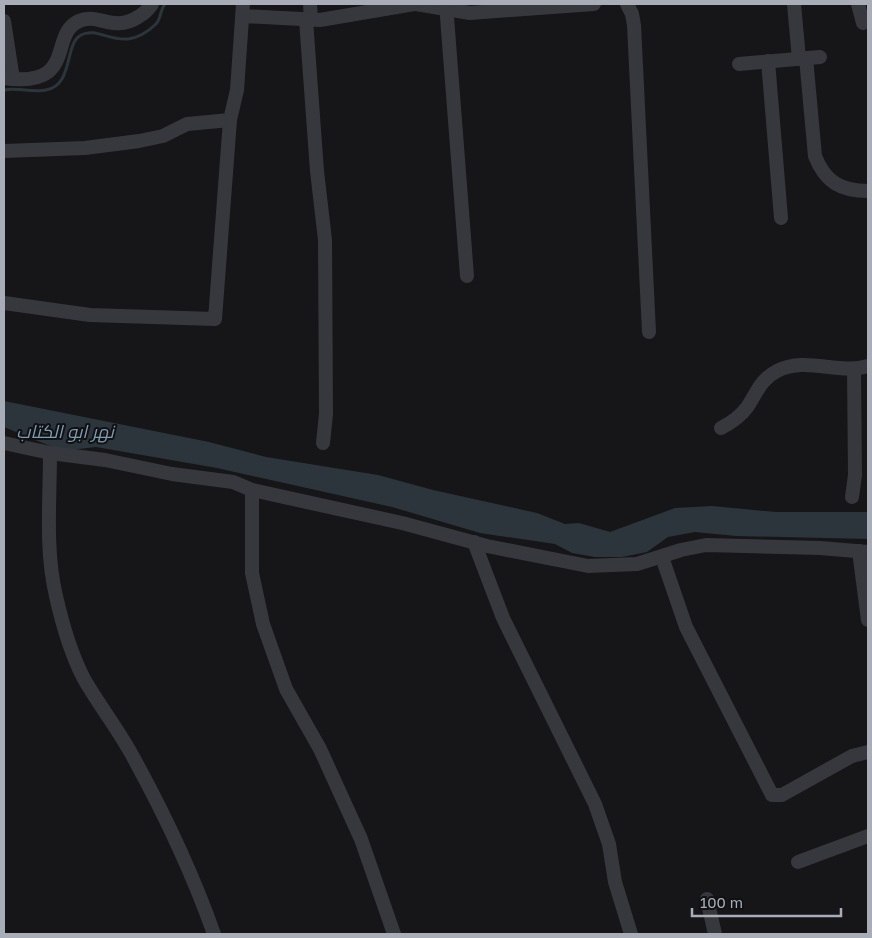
<svg xmlns="http://www.w3.org/2000/svg" width="872" height="938" font-family="'Golos Text',Cairo,sans-serif">
	<rect width="100%" height="100%" fill="#161618"/>
	<polygon fill="#2c353c" points="4,401 209,442 266,457 378,475 433,490 537,513 565,524 579,523 610,532 675,508 712,506 776,512 868,512 868,539 736,536 695,532 668,537 647,552 622,557 595,557 572,553 555,544 480,533 392,507 217,468 96,447 62,451 4,427"/>
	<g fill="none" stroke-linecap="round" stroke-linejoin="round">
		<path stroke="#2c353c" stroke-width="3" d="M4,90c14,-3 28,3 42,0 28,-5 18,-46 35,-55 20,-11 41,22 75,-11 5,-5 4,-14 9,-20"/>
		<g stroke="#37383d" stroke-width="14">
			<polyline points="310,4 311,20"/>
			<polyline points="416,4 470,13 594,4"/>
			<polyline points="446,4 467,276"/>
			<polyline points="627,4 632,14 634,25 649,332"/>
			<polyline points="794,4 799,59"/>
			<polyline points="858,4 863,23"/>
			<polyline points="243,16 320,20 414,4"/>
			<polyline points="306,20 317,171 325,240 326,414 323,443"/>
			<polyline points="4,21 13,79"/>
			<path d="M806,58l9,98c10,26 26,35 53,35"/>
			<polyline points="768,61 781,218"/>
			<polyline points="739,64 820,57"/>
			<path d="M4,78c74,10 44,-43 75,-57 19,-9 34,12 59,-4 7,-4 10,-7 14,-13"/>
			<polyline points="4,151 85,148 139,141 163,136 187,124 230,120"/>
			<polyline points="4,303 90,315 215,319 230,120 237,90 243,4"/>
			<path d="M721,428c10,-5 20,-12 27,-22 9,-14 13,-27 29,-35 29,-15 61,4 91,-5"/>
			<polyline points="4,443 50,453 105,460 172,474 233,482 252,490 402,523 487,546 588,566 637,564 681,550 706,545 820,548 868,552"/>
			<path d="M50,453c0,47 -5,97 6,143 6,27 15,58 28,83 15,26 34,50 48,76 32,58 60,117 82,179"/>
			<polyline points="252,490 252,573 263,624 286,689 320,749 361,839 394,934"/>
			<polyline points="852,497 855,475 854,369"/>
			<polyline points="474,542 503,618 595,804 609,844 615,882 631,934"/>
			<polyline points="859,551 868,620"/>
			<polyline points="662,557 686,627 772,795 782,795 852,756 868,752"/>
			<polyline points="798,862 868,836"/>
			<polyline points="707,899 715,934"/>
		</g>
	</g>
	<g text-anchor="middle" stroke-width="4" stroke-linejoin="round" paint-order="stroke">
		<g font-size="18" font-style="italic" fill="#7f9bb3" stroke="#111113">
			<text x="65" y="438">نهر ابو الكتاب</text>
		</g>
	</g>
	<rect width="872" height="938" fill="none" stroke="#a8adb8" stroke-width="10"/>
	<path d="M692 908v8h149v-8" fill="none" stroke="#a8adb8" stroke-width="2.5"/>
	<text x="700" y="908" font-size="15" fill="#a8adb8" stroke="#111113" stroke-width="4" paint-order="stroke">100 m</text>
</svg>
